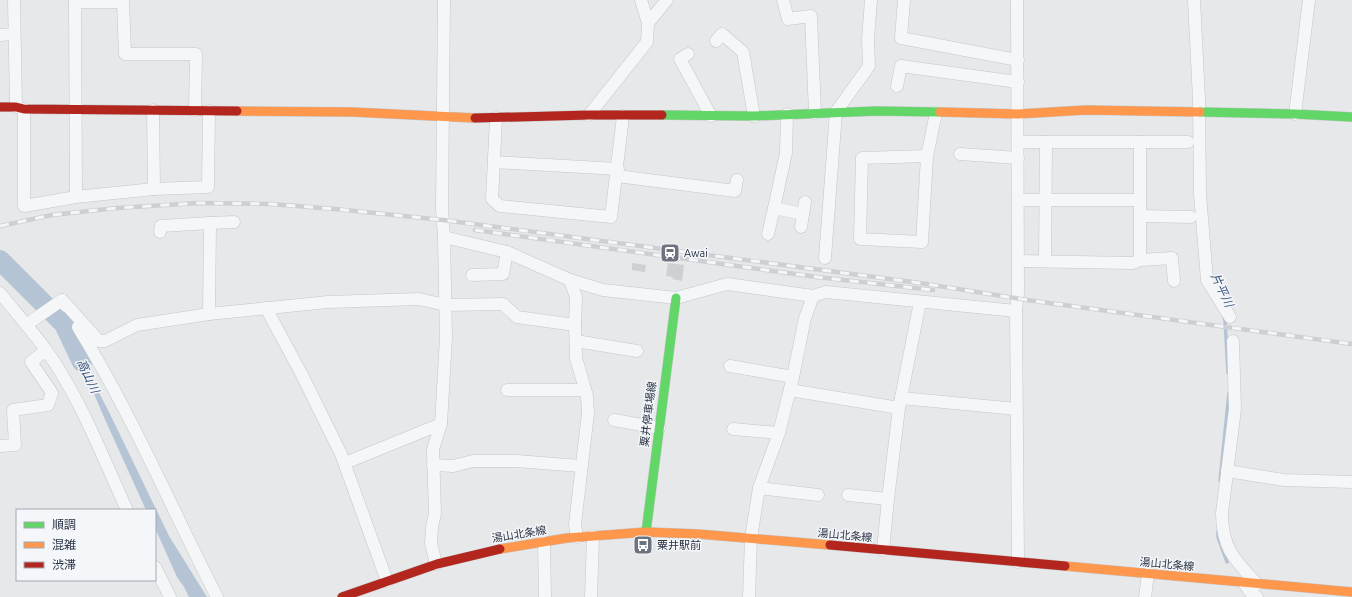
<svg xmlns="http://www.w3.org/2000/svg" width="1352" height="597" font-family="Ubuntu,'Noto Sans JP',sans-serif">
	<rect width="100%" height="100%" fill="#e6e8ea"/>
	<polygon fill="#b4c4d5" points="70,337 109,412 169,536 207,597 189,597 184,587 177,577 155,528 155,510 146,510 103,415"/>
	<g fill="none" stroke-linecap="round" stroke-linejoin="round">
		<g stroke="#b4c4d5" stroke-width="3.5">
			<polyline points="1224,318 1225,320 1228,373"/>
			<polyline points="1220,481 1229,393"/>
			<polyline points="1218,531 1218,537 1227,562"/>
		</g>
		<polyline stroke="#b4c4d5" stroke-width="20" points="0,260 64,324 82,362"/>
	</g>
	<g fill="#ced0d3">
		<polygon points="632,263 646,265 645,272 632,270"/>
		<polygon points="668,263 684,265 682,281 672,279 673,277 666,276"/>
	</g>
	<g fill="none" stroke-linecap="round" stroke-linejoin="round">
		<defs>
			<g id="street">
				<polyline points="14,0 16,107"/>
				<polyline points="75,0 76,197"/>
				<polyline points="783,0 788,19 811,16 815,113"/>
				<polyline points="904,0 901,38 1018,60"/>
				<polyline points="1017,0 1018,293 1016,311 1018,562"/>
				<polyline points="1194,0 1199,99 1200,194 1207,280 1230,317"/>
				<polyline points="75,2 123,2 125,54 196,54 195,110"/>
				<polyline points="648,23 667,0"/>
				<polyline points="0,35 14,34"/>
				<polyline points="716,41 722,34 743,52 754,116"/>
				<polyline points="688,54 680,59 711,116"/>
				<polyline points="897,86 901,66 1018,82"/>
				<polyline points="24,109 24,206 76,197 154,189 208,187 209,111"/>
				<polyline points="153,110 154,189"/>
				<polyline points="787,114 786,153 774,208 803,214"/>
				<polyline points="1295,114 1309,0"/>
				<polyline points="589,115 647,42 648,23 641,0"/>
				<polyline points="496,118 492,199 500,206 611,217 623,116"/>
				<polyline points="1018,142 1188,142"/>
				<polyline points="960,154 1018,158"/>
				<polyline points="927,156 862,158 860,239 922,242 927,156 936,113"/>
				<polyline points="494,162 618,169"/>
				<polyline points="617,176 735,191 737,180"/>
				<polyline points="1018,200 1140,200"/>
				<polyline points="1140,216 1191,217"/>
				<polyline points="210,223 234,222"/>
				<polyline points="801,227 805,202"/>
				<polyline points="160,232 161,226 210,223 209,314"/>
				<polyline points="768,234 774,208"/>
				<polyline points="444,237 507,252 570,280 603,290 676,298 727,284 813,296 826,292 1016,311"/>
				<polyline points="825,258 836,112 869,66 868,39 871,0"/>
				<polyline points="1140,260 1172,258 1174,281"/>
				<polyline points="1018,261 1133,263 1140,260 1140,142"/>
				<polyline points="1045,261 1046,142"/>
				<polyline points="472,275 503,274 507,252"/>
				<polyline points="570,280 576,297 575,325 576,358 587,396 588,413 575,524 577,537"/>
				<path d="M0,293c15,19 32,37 46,57 35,49 56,106 81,160"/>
				<polyline points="62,300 99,341 105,341 137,325 209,314 328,302 419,299 445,305 503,304 517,317 575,325"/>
				<polyline points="266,308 302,375 341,454 387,581"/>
				<polyline points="26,325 62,300 66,306"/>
				<path d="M78,327c53,86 93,180 139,270"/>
				<polyline points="576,341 637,351"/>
				<path d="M1233,341l2,68 -13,104c0,35 12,46 35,71"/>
				<polyline points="730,366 793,377"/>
				<polyline points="507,390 585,390"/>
				<polyline points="790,390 899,408"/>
				<polyline points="901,398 1017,409"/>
				<polyline points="614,420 659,428"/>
				<polyline points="733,429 779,433"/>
				<polyline points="0,446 15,445 13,410 48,405 52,393 31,362 46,350"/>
				<polyline points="345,463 441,424"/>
				<polyline points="433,465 453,466 473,461 516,461 581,466"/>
				<polyline points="1227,471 1284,480 1352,482"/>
				<polyline points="759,488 818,495"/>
				<polyline points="848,495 888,499"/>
				<polyline points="544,542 545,597"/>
				<polyline points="883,550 888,499 899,408 920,302"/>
				<polyline points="436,564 431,543 432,527 435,513 433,449 441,424 446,337 444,237 442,209 444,0"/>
				<polyline points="155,567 170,597"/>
				<polyline points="1244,583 1250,592 1257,597"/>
				<polyline points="591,597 593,536"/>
				<polyline points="749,597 751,538 759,488 779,433 793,377 805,318 813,296"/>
				<polyline points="1145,597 1148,574"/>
			</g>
			<g id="fast">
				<polyline points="1200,112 1295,114 1352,117"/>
				<polyline points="662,115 754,116 876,111 940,112"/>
				<polyline points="646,532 676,298"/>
			</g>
			<g id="slow">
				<polyline points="237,111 352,112 475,118"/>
				<polyline points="940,112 1018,114 1086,110 1200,112"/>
				<polyline points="500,549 567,538 646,532 698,534 830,545"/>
				<polyline points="1065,566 1352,592"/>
			</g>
			<g id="jam">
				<polyline points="0,107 16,107 24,109 237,111"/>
				<polyline points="475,118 589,115 662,115"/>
				<polyline points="830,545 1065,566"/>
				<polyline points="342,597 437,564 500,549"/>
			</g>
		</defs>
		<use href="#street" stroke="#c4c6c8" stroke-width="13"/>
		<use href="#fast" stroke="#c4c6c8" stroke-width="10"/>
		<use href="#slow" stroke="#c4c6c8" stroke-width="10"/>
		<use href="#jam" stroke="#c4c6c8" stroke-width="10"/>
		<use href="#street" stroke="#f5f6f7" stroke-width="12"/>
		<use href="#fast" stroke="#63d668" stroke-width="9"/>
		<use href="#slow" stroke="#ff974d" stroke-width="9"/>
		<use href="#jam" stroke="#b3261e" stroke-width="9"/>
		<defs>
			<g id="rail">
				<polyline points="0,226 52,215 117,208 198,203 271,204 335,209 443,220 920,283 1027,300 1352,344"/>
				<polyline points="475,230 817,277 933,290"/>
			</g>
		</defs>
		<use href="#rail" stroke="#cecfd2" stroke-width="4.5"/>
		<use href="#rail" stroke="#f4f6f9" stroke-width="3" stroke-dasharray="9" stroke-linecap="butt"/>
	</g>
	<defs>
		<symbol id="station-square" viewBox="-11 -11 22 22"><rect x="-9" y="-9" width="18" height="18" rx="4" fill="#6c737f" stroke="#f4f6f9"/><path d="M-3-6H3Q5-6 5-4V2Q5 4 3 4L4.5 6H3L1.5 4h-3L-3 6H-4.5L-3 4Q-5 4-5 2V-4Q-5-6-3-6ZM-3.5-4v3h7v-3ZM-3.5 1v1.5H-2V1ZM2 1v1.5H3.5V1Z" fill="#fff"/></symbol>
		<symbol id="bus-square" viewBox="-11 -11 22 22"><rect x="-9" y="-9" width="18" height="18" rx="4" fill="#6c737f" stroke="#f4f6f9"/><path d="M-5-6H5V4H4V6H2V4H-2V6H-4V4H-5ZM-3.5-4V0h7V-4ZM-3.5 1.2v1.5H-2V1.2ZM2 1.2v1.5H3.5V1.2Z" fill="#fff"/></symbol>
	</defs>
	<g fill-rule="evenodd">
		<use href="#station-square" x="659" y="242" width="22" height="22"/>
		<use href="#bus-square" x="632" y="534" width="22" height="22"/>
	</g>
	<g text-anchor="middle" stroke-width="3" stroke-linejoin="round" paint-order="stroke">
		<g font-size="11" fill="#2b3445" stroke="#f4f6f9" text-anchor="start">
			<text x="684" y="257">Awai</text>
			<text x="657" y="549">粟井駅前</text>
		</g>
		<g font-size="11" fill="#2b3445" stroke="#f4f6f9">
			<text transform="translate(648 414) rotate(-83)" y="4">粟井停車場線</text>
			<text transform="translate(519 534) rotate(-9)" y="4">湯山北条線</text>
			<text transform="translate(845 535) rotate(5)" y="4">湯山北条線</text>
			<text transform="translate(1167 564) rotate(5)" y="4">湯山北条線</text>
		</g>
		<g font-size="12" font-style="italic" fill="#34527a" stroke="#f4f6f9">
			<text transform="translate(1222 290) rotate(65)" y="4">片平川</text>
			<text transform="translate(88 376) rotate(65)" y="4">高山川</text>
		</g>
	</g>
	<rect x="16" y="509" width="140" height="72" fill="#f4f6f9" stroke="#a4a8b1"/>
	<rect x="24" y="522" width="20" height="6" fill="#63d668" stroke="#a4a8b1"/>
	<text x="52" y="529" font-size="12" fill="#2b3445">順調</text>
	<rect x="24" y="542" width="20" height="6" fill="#ff974d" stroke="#a4a8b1"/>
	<text x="52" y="549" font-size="12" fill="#2b3445">混雑</text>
	<rect x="24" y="562" width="20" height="6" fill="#b3261e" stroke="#a4a8b1"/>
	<text x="52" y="569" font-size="12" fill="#2b3445">渋滞</text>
</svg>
